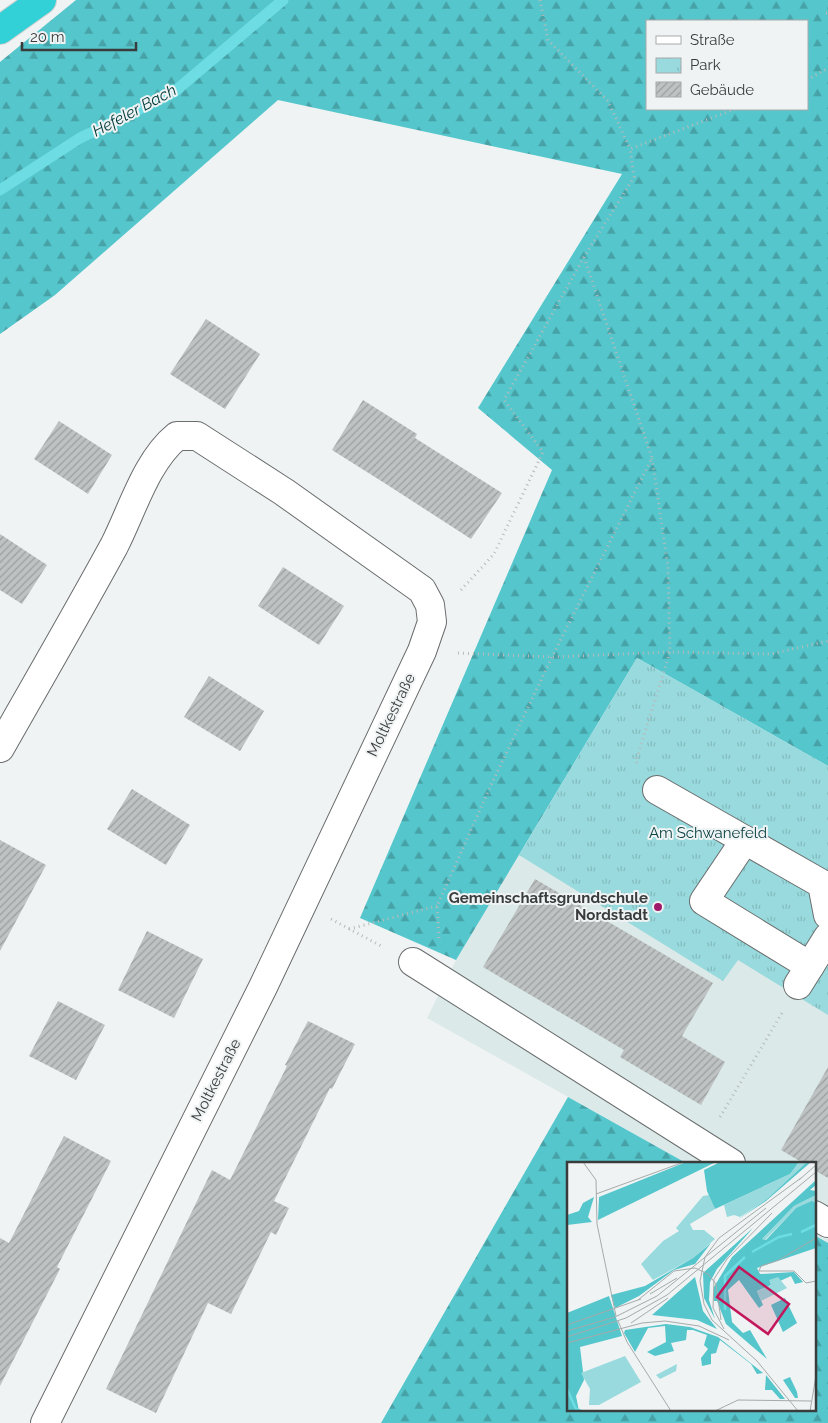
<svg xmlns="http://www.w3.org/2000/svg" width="828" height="1423" font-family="Raleway,sans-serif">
	<defs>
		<pattern id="forest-firs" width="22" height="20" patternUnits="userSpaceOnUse" patternTransform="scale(1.25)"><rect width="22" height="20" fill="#54c6cc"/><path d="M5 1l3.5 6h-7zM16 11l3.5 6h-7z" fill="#47a2a7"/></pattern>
		<pattern id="park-tufts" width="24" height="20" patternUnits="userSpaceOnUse" patternTransform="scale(1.25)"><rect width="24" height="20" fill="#98dadd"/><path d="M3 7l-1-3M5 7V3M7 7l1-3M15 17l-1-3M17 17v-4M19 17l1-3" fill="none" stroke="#84bcbf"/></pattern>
		<pattern id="building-hatch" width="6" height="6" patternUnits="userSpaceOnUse" patternTransform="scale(1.25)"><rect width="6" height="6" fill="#bec2c2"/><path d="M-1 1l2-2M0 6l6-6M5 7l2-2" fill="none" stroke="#9b9f9f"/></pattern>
	</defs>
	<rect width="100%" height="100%" fill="#eff3f3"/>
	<polygon fill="#dbe9e9" points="637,658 828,766 828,1243 814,1235 814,1163 686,1163 427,1018 456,960"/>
	<g fill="url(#forest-firs)" fill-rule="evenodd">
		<path d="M76,0h752v766l-191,-108 -181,302 -96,-42 192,-448 -74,-62 144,-234 -344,-74 -223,195 -55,39v-272zM647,21h160v88h-160z"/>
		<polygon points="568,1097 686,1163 568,1163 568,1409 814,1409 814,1235 828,1243 828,1423 381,1423"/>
	</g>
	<polygon fill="url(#park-tufts)" points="637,658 828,766 828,1015 738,960 723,981 519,855"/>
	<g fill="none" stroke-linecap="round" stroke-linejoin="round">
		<polyline stroke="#6ddde3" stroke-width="11" points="0,190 80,138 174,92 283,0"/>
	</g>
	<g fill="url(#building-hatch)">
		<polygon points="206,319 260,354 225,409 170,374"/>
		<polygon points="363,400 417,434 415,438 502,493 471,539 386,484 332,450"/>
		<polygon points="59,421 112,455 88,494 34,459"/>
		<polygon points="0,534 47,565 22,604 0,590"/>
		<polygon points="283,567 344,606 319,645 258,606"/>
		<polygon points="209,676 264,711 240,751 184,717"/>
		<polygon points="132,789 190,825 166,865 107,829"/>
		<polygon points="0,840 46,865 0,951"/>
		<polygon points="535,879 713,983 682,1036 725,1062 701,1105 620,1057 624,1050 483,967"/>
		<polygon points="147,931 203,959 174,1018 118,990"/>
		<polygon points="58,1001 105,1025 76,1080 29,1056"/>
		<polygon points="308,1021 355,1044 332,1089 330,1088 274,1201 289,1208 276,1235 271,1232 231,1314 208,1303 156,1413 106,1389 212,1170 230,1180 287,1066 285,1065"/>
		<polygon points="828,1067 828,1178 814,1170 814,1163 803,1163 781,1150"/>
		<polygon points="64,1136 111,1161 57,1267 60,1269 0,1386 0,1238 9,1243"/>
	</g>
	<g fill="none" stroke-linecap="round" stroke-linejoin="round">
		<defs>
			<g id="minor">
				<path d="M0,748c38,-67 77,-134 114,-202 18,-35 32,-85 63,-110h20l87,56 138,98 8,15 2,17 -10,29 -159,336 -218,436"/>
				<polyline points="657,790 822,884 828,915"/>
				<polyline points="745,840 704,901 810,966"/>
				<polyline points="413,962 731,1163"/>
				<polyline points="798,985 828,937"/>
				<polyline points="814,1215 828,1223"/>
			</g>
			<polyline id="highway" points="0,30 42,0"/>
		</defs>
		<use href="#minor" stroke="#6a6d6d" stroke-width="30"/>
		<use href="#highway" stroke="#d0d0d0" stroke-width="30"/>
		<g stroke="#b8bbbb" stroke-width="3" stroke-dasharray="1 4" stroke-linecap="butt">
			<polyline points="540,0 548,40 608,101 630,149"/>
			<polyline points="826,13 828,13"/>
			<polyline points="807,80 828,68"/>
			<polyline points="461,590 494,554 543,452 504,400 584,257 634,177 630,149 735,109"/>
			<polyline points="458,653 552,657 670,652 771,654 828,641"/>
			<polyline points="637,763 636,761 670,652 668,567 652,458"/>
			<polyline points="331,919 383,947"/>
			<polyline points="349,929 437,906"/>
			<polyline points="439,938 437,906 492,783 552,657 652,458 584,257"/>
			<polyline points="720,1117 782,1013"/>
		</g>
		<use href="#minor" stroke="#fff" stroke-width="28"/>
		<use href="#highway" stroke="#32d1d8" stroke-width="28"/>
	</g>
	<circle fill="#9f1a6a" stroke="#eff3f3" stroke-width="2" cx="658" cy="907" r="5"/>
	<g text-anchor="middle" stroke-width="4" stroke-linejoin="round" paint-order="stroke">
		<g font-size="15" fill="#3a3c3c" stroke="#eff3f3">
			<text transform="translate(391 715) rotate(-64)" y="5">Moltkestraße</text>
			<text transform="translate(216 1080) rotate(-63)" y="5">Moltkestraße</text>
		</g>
		<g font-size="15" fill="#0d4345" stroke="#eff3f3">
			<text x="708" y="838">Am Schwanefeld</text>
		</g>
		<g font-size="15" font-weight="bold" fill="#3a3c3c" stroke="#eff3f3" text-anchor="end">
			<text x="648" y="903">Gemeinschaftsgrundschule<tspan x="648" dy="17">Nordstadt</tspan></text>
		</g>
		<g font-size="16" font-style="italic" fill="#013a3c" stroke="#eff3f3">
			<text transform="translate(134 110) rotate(-28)" y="6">Hefeler Bach</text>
		</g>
	</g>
	<g transform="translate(567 1162)">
		<rect width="249" height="249" fill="#eff3f3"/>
		<path d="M232,0h8l-40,37 -27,18 -6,-2 -7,2 -3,-12 66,-31zM142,33l6,14 -25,15 3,6h11l11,9 -22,19 -40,22 -12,-16 22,-23 16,-10 -3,-3 27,-32zM249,33v8l-20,5 -31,32 -3,-1 32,-33zM110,202l-1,7 -16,8 -4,-4z" fill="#98dadd"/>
		<path d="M119,0h30l-118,58 1,-23zM153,0h79l-9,12 -75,35 -8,-18 -3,-21zM240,0h4l-45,39 -29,19 30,-21zM249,18v5l-6,5 6,1v4l-22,11 -32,33 4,1 30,-32 16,-7 4,2v45l-59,20 3,6 34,-2 9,10 -8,2 -4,-8 -11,5 -10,-1 1,5 -14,6 6,14 -4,3 -20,-28 -11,10 4,32 11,11 7,-3 17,29 -41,-35 -9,-23h-3v-14l18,-30zM27,35l-6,20 4,5 -25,3v-10l12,-4 4,-8zM186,66l-36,41 -7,13 -1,18 6,19 -11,-21 -1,-25zM144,81l-16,21 -21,6 -35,26 -24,12 -4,-13 34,-9 48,-28zM128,115l8,34 14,18 -20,-9 -45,-5zM42,134l13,40 -42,11 4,33 -8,16 3,15h-12v-98zM218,136l12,25 -14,9 -12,-27zM99,162l24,3 28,10 45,36 -6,1 -6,-10 -31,-24 -4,13 -5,1v10l-9,2 -1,-8 7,-9 -4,-4 3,-10 -14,-5h-6l-1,10 -15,3 3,8 -19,5 -8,-4 19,-10 -1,-16 -17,2 -13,24 -11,-19 1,-3zM199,213l19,24h-5l-8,-9h-7zM223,215l7,15 1,6h-3l-12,-18z" fill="#54c6cc"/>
		<path d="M211,115l9,11 -26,13 -4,-10 14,-6 -2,-5z" fill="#98dadd"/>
		<path d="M58,194l16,26 -42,23h-10l1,-16 -9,-16z" fill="#98dadd"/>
		<path fill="none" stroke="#6ddde3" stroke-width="2.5" d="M234,70l15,-7M185,90l27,-15 13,-3M158,148v-34l20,-19M0,227l9,20 5,2"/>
		<path fill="none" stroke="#a7aaaa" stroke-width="1" d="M16,0l13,18 1,44 19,92M232,18l17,-15M29,32l88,-32M249,76l-37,22 -18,6 -2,5h35l12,12 10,-2M83,132l27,-16M71,138l36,-29 21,-3 13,6 8,10 5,36M51,159l9,21 44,69M64,161l37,-25M0,163l74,-26M157,167l-11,-21 1,-29 13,-20 45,-46M0,169l48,-14 42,-21 109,-88M0,175l59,-19 41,-23 149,-123M0,181l75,-20 23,-2 34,5 30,14M148,249l23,-11 73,1M231,249l-41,-50 -45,-41 -8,-16 -4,-23 5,-24 14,-19 82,-60M243,249l6,-35"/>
		<path fill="#c2185b" fill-opacity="0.15" stroke="#c2185b" stroke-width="2.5" d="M172,105l50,37 -21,30 -51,-37z"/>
		<rect width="249" height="249" fill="none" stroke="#3a3c3c" stroke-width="2.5"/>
	</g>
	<rect x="646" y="20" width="162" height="90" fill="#eff3f3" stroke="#a7aaaa"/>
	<rect x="656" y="36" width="25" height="8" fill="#ffffff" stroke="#a7aaaa"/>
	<text x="690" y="45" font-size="15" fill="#3a3c3c">Straße</text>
	<rect x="656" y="58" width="25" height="15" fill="url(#park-tufts)" stroke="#a7aaaa"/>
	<text x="690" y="70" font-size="15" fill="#3a3c3c">Park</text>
	<rect x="656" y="82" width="25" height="15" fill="url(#building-hatch)" stroke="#a7aaaa"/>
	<text x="690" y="95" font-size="15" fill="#3a3c3c">Gebäude</text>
	<path d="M22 42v8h114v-8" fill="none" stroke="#3a3c3c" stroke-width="2.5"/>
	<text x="30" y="42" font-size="15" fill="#3a3c3c" stroke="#eff3f3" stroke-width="4" paint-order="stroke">20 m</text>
</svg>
